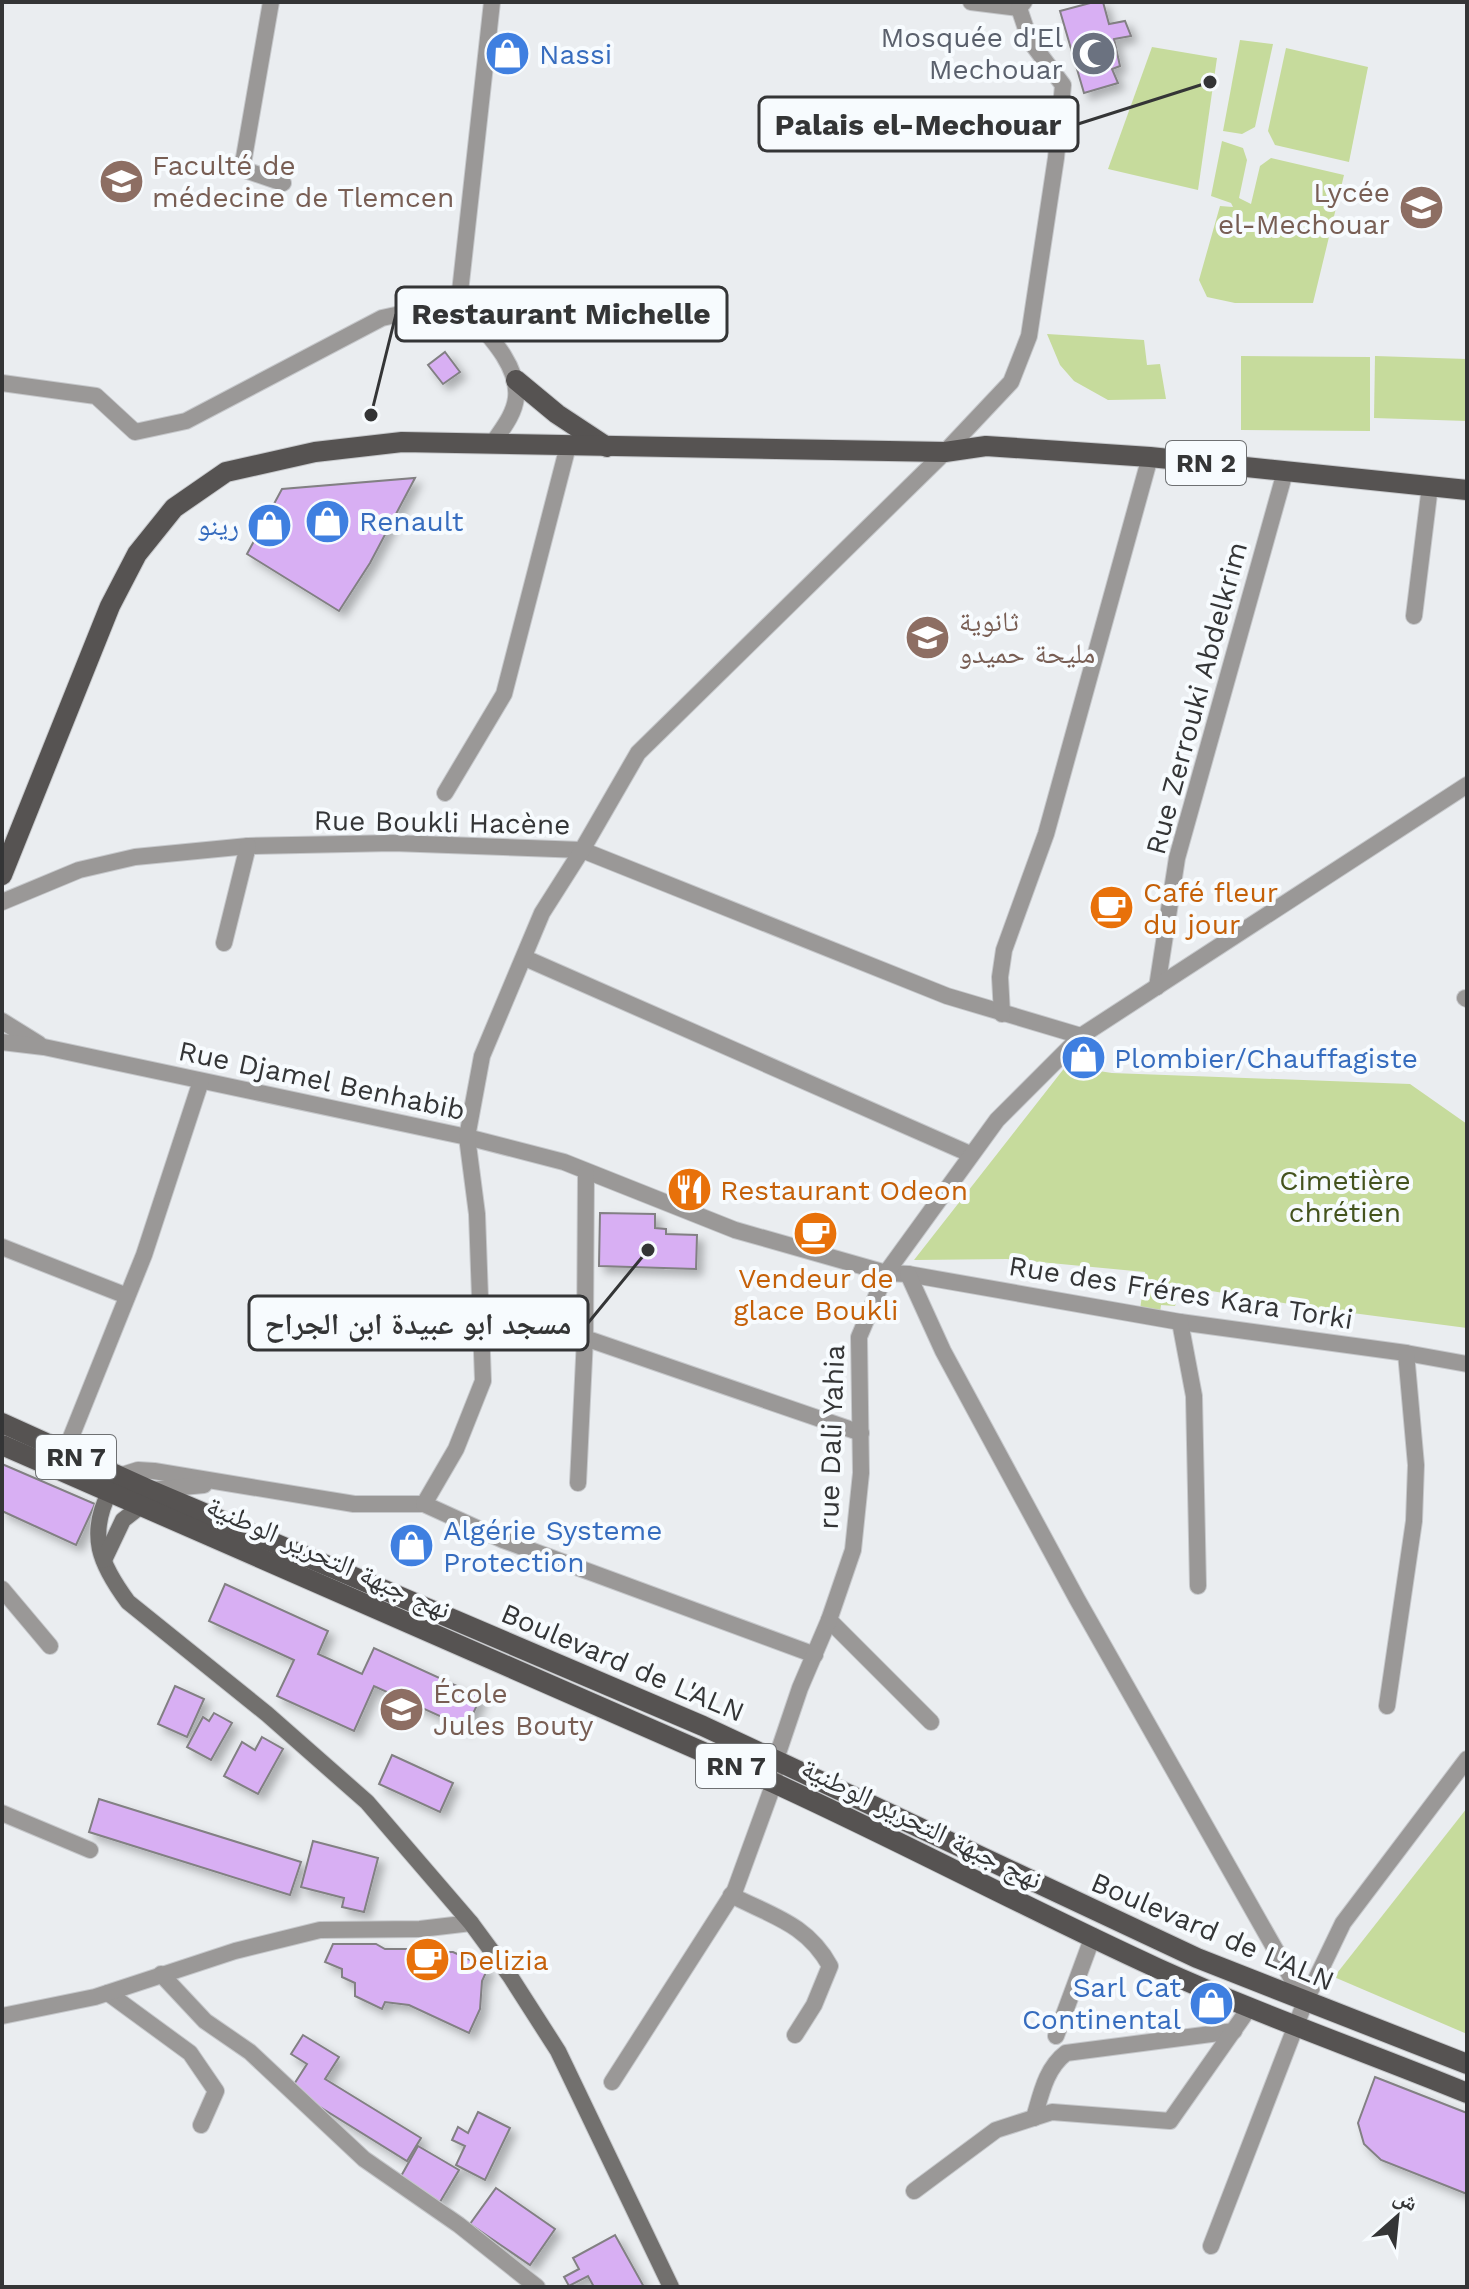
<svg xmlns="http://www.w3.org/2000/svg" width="1469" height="2289" font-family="'Work Sans','Noto Naskh Arabic',sans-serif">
	<defs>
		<filter id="shadow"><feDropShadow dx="6" dy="6" stdDeviation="4" flood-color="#0004"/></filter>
	</defs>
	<rect width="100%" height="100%" fill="#eaedf0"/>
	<g fill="#c6db9c">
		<polygon points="1240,40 1273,44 1255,127 1242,134 1223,131"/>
		<polygon points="1152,47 1217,58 1198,190 1108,169"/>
		<polygon points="1286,48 1368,67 1349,162 1275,145 1268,131"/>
		<polygon points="1222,141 1243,148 1247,160 1239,198 1251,204 1260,166 1271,158 1344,175 1313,303 1235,303 1207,297 1199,280 1220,206 1233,207 1231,203 1211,196"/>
		<polygon points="1047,334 1144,340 1147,365 1160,364 1166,399 1108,400 1074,381 1060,365"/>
		<polygon points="1241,356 1370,357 1370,431 1241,430"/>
		<polygon points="1375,356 1467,359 1467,421 1374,418"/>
		<polygon points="1066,1066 1112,1073 1410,1084 1467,1124 1467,1328 1314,1308 1181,1286 1175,1306 1161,1305 1160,1313 1140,1310 1145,1272 1007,1259 914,1260"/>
		<polygon points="1467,1808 1467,2034 1334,1977"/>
	</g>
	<g fill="#d8aff3" stroke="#828083" stroke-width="2" filter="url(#shadow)">
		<polygon points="1094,2 1103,2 1109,24 1125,21 1131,36 1114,39 1120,66 1112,69 1118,83 1084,93 1060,11"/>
		<polygon points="445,352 460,372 443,384 428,365"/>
		<polygon points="415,478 370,563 339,611 247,554 282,489"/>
		<polygon points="600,1213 655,1214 655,1228 666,1229 666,1234 697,1235 696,1269 599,1266"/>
		<polygon points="2,1464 95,1504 76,1545 2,1511"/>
		<polygon points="225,1584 328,1631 318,1654 362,1674 374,1648 481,1697 466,1728 374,1686 354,1731 277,1696 294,1660 209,1621"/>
		<polygon points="175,1686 204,1699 187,1737 158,1724"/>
		<polygon points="214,1713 232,1723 211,1760 187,1747 203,1717 209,1721"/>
		<polygon points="262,1737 283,1749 258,1794 224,1776 242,1742 255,1750"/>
		<polygon points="392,1755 453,1783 440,1812 379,1784"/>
		<polygon points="99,1799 301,1862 290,1895 89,1832"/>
		<polygon points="313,1841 378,1858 364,1912 342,1907 344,1898 301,1887"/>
		<polygon points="333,1944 376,1944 385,1949 415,1949 439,1961 444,1952 453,1952 488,1968 482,1981 480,2009 469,2033 409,2005 385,2002 382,2009 355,1996 355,1983 342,1977 342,1969 325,1962"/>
		<polygon points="303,2035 339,2057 325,2079 421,2138 407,2161 291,2089 307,2064 291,2054"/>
		<polygon points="1375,2077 1467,2113 1467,2194 1381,2160 1364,2144 1358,2123"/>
		<polygon points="478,2112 510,2128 485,2180 456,2165 465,2146 452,2140 458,2127 468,2133"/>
		<polygon points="418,2146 459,2170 440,2202 400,2178"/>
		<polygon points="496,2188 555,2229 530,2265 470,2224"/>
		<polygon points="615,2235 644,2287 594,2287 588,2276 569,2286 564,2277 579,2269 573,2258"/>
	</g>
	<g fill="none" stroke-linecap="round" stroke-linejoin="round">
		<defs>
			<g id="street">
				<polyline points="271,2 242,169 283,183"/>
				<path d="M492,2l-33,299c21,26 61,61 57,97 -2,17 -14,31 -23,45"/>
				<polyline points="971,2 1019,8"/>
				<polyline points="2,383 96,396 135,432 186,421 382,318 459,301"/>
				<polyline points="1414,616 1430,486"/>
				<polyline points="445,793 504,694 568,446"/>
				<polyline points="2,902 79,870 135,857 248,846 393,843 582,850 947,996 1081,1036"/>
				<polyline points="224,943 248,846"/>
				<polyline points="525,958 970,1154"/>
				<polyline points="1157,987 1177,858 1285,472"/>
				<polyline points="1465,998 1467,999"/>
				<polyline points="1002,1014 1000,977 1004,950 1046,834 1150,457"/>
				<polyline points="2,1021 39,1044"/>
				<polyline points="2,1042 44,1047 467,1137 564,1162 735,1230 886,1273 908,1274 1180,1322 1406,1353 1467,1364"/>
				<polyline points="586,1173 585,1338 861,1433"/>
				<polyline points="2,1247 127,1296"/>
				<polyline points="908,1274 943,1351 1077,1599 1305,2002 1211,2246"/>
				<polyline points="481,1313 508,1314 585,1338 578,1483"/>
				<polyline points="1180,1322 1194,1396 1198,1586"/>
				<polyline points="65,1452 144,1255 201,1081"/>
				<polyline points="115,1482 119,1476 138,1470 154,1471 354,1504 424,1504 503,1540 815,1655"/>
				<polyline points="151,1490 204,1485"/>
				<polyline points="424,1504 456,1449 483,1381 477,1214 467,1137 482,1056 542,913 582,850 638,753 945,452 1011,382 1029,336 1056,158 1063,85 1030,41 1019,8 1024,2"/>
				<polyline points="2,1589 50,1646"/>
				<polyline points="829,1620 931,1722"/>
				<polyline points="1387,1706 1414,1521 1416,1465 1406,1353"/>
				<polyline points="2,1813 90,1850"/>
				<path d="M731,1895c41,21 76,29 99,71l-16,39 -19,30"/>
				<polyline points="161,1974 205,2021 250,2052 364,2159 459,2225 537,2287"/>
				<polyline points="108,1993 190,2053 216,2091 201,2125"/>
				<polyline points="1305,2002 1343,1923 1467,1759"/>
				<polyline points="2,2016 95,1997 235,1951 320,1930 420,1929 471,1923"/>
				<polyline points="1056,2036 1093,1936"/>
				<polyline points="612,2082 735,1890 774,1783 776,1759 800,1688 829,1620 853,1550 861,1473 859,1337 886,1273 997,1120 1081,1036 1467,785"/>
				<path d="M1034,2118c7,-24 12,-50 32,-65l168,-22"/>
				<polyline points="914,2191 996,2130 1052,2112 1170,2121 1250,2007"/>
			</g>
			<g id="secondary">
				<path d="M110,1491c-23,44 -10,73 18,111l139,112 100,88 104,121 39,53 48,75 113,236"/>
				<polyline points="104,1560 123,1520 141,1506"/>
			</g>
			<g id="primary">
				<polyline points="516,380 557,414 607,447"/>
				<polyline points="2,875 110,606 137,554 174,508 226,472 315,452 402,442 945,452 986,446 1150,457 1467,490"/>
				<polyline points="2,1423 150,1490 703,1726 1197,1958 1467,2064"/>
				<path d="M2,1445l772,338c129,59 254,126 383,185 101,46 207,83 310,125"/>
			</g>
		</defs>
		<use href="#street" stroke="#c6c8cb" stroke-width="18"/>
		<use href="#secondary" stroke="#c6c8cb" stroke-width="18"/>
		<use href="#primary" stroke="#c6c8cb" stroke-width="22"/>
		<use href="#street" stroke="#9a9897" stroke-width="16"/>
		<use href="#secondary" stroke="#72706e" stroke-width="16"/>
		<use href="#primary" stroke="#565352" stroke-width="20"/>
	</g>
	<defs>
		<symbol id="mosque-disc" viewBox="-11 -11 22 22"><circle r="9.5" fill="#6b7280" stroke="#f7fbfe"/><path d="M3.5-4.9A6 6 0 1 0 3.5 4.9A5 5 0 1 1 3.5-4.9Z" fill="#fff"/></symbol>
		<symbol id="shop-disc" viewBox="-11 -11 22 22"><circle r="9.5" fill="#3f7fe0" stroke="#f7fbfe"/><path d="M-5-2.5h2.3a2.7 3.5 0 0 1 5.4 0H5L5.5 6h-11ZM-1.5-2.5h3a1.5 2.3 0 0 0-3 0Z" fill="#fff"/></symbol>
		<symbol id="university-disc" viewBox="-11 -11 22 22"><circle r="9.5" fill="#8d6e63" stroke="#f7fbfe"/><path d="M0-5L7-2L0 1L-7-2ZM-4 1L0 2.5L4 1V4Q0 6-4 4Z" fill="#fff"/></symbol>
		<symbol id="school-disc" viewBox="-11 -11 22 22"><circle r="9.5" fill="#8d6e63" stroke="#f7fbfe"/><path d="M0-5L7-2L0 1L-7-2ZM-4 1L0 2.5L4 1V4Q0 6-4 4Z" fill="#fff"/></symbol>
		<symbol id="cafe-disc" viewBox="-11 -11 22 22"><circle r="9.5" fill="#e8710a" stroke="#f7fbfe"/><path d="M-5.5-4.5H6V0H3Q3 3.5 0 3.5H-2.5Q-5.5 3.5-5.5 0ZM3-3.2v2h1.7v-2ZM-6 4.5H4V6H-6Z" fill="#fff"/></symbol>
		<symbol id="restaurant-disc" viewBox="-11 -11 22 22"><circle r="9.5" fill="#e8710a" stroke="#f7fbfe"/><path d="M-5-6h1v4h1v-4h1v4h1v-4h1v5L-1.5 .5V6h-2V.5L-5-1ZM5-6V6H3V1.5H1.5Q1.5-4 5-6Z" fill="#fff"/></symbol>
	</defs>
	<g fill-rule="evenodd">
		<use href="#mosque-disc" x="1068" y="28" width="51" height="51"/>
		<use href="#shop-disc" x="482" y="28" width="51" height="51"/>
		<use href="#university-disc" x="96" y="156" width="51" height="51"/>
		<use href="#school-disc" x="1396" y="182" width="51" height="51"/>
		<use href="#shop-disc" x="302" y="496" width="51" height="51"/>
		<use href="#shop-disc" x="244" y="500" width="51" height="51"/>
		<use href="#school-disc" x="902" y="612" width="51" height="51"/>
		<use href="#cafe-disc" x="1086" y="882" width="51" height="51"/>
		<use href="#shop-disc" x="1058" y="1032" width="51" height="51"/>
		<use href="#restaurant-disc" x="664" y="1164" width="51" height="51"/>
		<use href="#cafe-disc" x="790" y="1208" width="51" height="51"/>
		<use href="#shop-disc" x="386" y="1520" width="51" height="51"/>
		<use href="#school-disc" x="376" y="1684" width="51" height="51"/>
		<use href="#cafe-disc" x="402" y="1934" width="51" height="51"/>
		<use href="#shop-disc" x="1186" y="1978" width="51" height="51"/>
	</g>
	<g text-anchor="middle" stroke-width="8" stroke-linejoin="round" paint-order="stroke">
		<g fill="#f7fbfe" stroke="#6e7072" stroke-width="2">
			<rect x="1166" y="441" width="80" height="44" rx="6"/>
			<rect x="36" y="1435" width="80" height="44" rx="6"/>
			<rect x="696" y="1744" width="80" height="44" rx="6"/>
		</g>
		<g font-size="26" font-weight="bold" fill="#343536">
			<text x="1206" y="472">RN 2</text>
			<text x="76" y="1466">RN 7</text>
			<text x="736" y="1775">RN 7</text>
		</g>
		<g font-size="28" fill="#5b616d" stroke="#f7fbfe" text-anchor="end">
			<text x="1063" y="47">Mosquée d'El<tspan x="1063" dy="32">Mechouar</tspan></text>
		</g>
		<g font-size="28" fill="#366cbe" stroke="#f7fbfe" text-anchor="start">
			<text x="539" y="64">Nassi</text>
			<text x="359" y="531">Renault</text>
			<text x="239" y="535" text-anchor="end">رينو</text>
			<text x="1114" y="1068">Plombier/Chauffagiste</text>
			<text x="443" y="1540">Algérie Systeme<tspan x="443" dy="32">Protection</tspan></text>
			<text x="1181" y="1997" text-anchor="end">Sarl Cat<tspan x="1181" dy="32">Continental</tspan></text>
		</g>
		<g font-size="28" fill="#785e54" stroke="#f7fbfe" text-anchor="start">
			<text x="152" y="175">Faculté de<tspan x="152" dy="32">médecine de Tlemcen</tspan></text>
			<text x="1390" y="202" text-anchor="end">Lycée<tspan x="1390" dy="32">el-Mechouar</tspan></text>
			<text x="959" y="631">ثانوية<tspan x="959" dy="32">مليحة حميدو</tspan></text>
			<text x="433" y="1703">École<tspan x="433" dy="32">Jules Bouty</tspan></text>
		</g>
		<g font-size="28" fill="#343536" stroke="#f7fbfe">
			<text transform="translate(1196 698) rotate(-75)" y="10">Rue Zerrouki Abdelkrim</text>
			<text transform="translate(442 822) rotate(1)" y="10">Rue Boukli Hacène</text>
			<text transform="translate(322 1080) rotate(12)" y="10">Rue Djamel Benhabib</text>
			<text transform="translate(1181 1292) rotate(9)" y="10">Rue des Fréres Kara Torki</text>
			<text transform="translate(831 1437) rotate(-88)" y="10">rue Dali Yahia</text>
			<text transform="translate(329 1557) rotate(24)" y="10">نهج جبهة التحرير الوطنية</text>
			<text transform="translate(623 1662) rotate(23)" y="10">Boulevard de L'ALN</text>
			<text transform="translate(922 1823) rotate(26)" y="10">نهج جبهة التحرير الوطنية</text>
			<text transform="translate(1213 1931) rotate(23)" y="10">Boulevard de L'ALN</text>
		</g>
		<g font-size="28" fill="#c56008" stroke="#f7fbfe" text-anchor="start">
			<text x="1143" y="902">Café fleur<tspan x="1143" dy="32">du jour</tspan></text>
			<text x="720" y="1200">Restaurant Odeon</text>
			<text x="816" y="1288" text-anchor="middle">Vendeur de<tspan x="816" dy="32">glace Boukli</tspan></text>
			<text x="458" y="1970">Delizia</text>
		</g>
		<g font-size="28" fill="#44531e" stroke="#f7fbfe">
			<text x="1345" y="1190">Cimetière<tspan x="1345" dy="32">chrétien</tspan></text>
		</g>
	</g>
	<path fill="none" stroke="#343536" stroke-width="3" d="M1210 82L1078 124M371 415L396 314M648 1250L588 1323"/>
	<g fill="#343536" stroke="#f7fbfe" stroke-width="3">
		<circle cx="1210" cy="82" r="8"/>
		<circle cx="371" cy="415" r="8"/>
		<circle cx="648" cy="1250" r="8"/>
	</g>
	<g fill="#f7fbfe" stroke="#343536" stroke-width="3">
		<rect x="759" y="97" width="319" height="54" rx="8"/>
		<rect x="396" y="287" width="331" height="54" rx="8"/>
		<rect x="249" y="1296" width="339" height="54" rx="8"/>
	</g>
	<g font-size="30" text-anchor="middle" font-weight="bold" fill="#343536">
		<text x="918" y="135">Palais el-Mechouar</text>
		<text x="561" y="324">Restaurant Michelle</text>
		<text x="418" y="1334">مسجد ابو عبيدة ابن الجراح</text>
	</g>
	<rect width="1469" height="2289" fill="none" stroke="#343536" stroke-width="8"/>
	<g transform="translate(1397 2217) rotate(27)" stroke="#f7fbfe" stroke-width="6" paint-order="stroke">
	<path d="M0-6L14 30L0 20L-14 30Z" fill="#343536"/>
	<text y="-12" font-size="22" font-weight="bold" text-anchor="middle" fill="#343536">ش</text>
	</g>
</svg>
